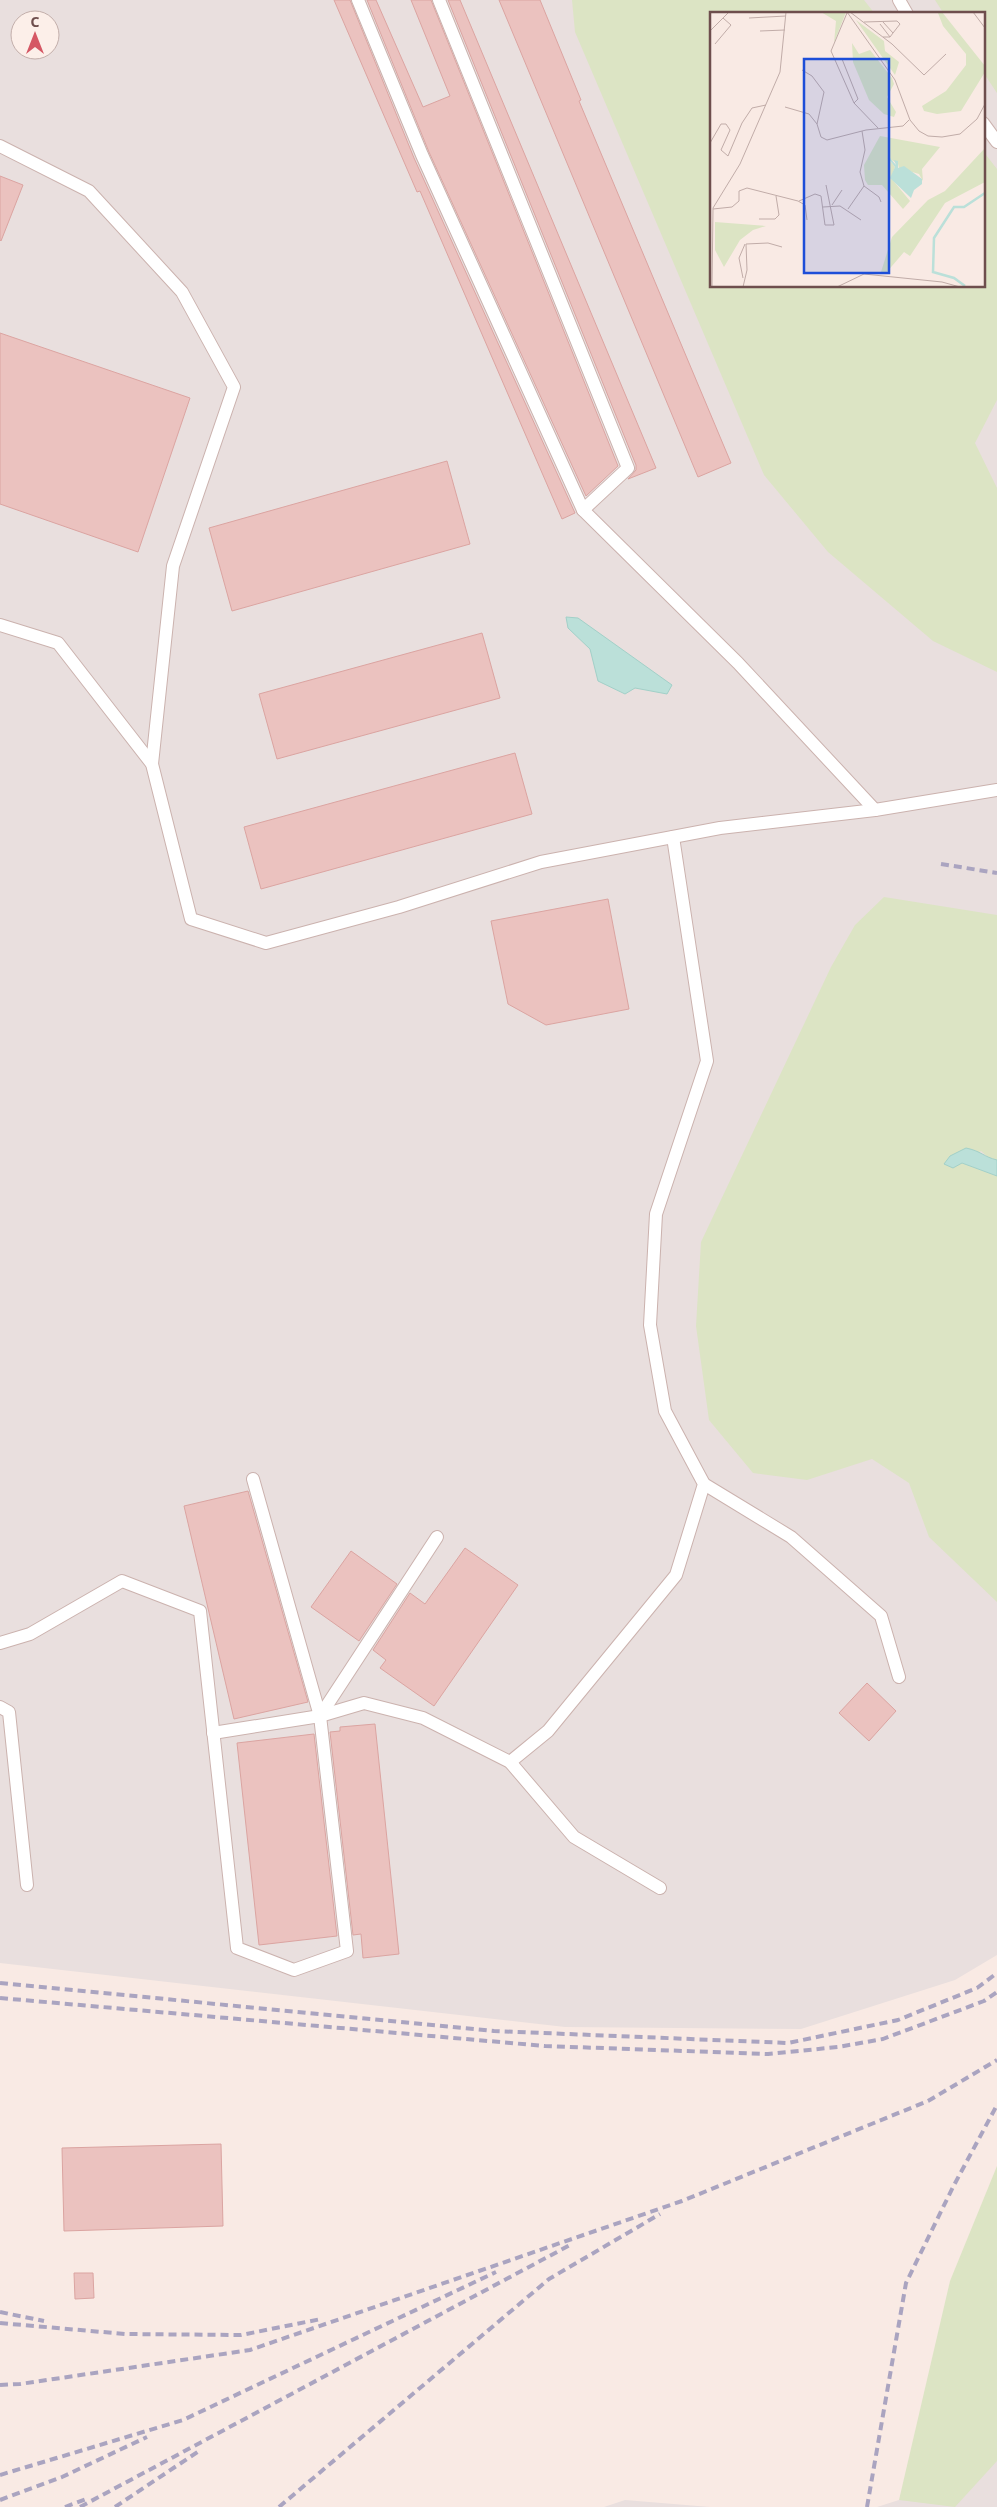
<svg xmlns="http://www.w3.org/2000/svg" width="997" height="2507" font-family="'Noto Sans',sans-serif">
	<rect width="100%" height="100%" fill="#f9eae4"/>
	<g fill="#e9dfde" fill-rule="evenodd">
		<path d="M0,0h997v1955l-42,25 -154,49 -236,-2 -565,-64zM711,14h272v272h-272zM20,20h30v30h-30z"/>
		<polygon points="997,2392 997,2507 877,2507 899,2500"/>
		<polygon points="625,2500 710,2507 604,2507"/>
	</g>
	<g fill="#dce4c4">
		<polygon points="572,0 864,0 875,14 711,14 711,286 983,286 983,151 997,169 997,400 975,443 997,488 997,672 933,641 828,552 764,475 575,32"/>
		<polygon points="935,0 997,0 997,93 983,72 983,14 944,14"/>
		<polygon points="884,897 997,915 997,1160 990,1159 981,1151 953,1168 962,1163 997,1176 997,1602 929,1537 909,1483 872,1459 807,1480 753,1473 709,1420 696,1326 701,1242 831,967 855,925"/>
		<polygon points="997,2166 997,2461 955,2507 899,2500 950,2281"/>
	</g>
	<g fill="#bbe0d9" stroke="#a2d0c8">
		<polygon points="566,617 578,618 672,685 667,694 635,688 625,694 598,681 590,649 568,628"/>
		<path d="M966,1148c15,3 18,9 31,12v16l-35,-13 -9,5 -9,-4 6,-8z"/>
	</g>
	<g fill="#ebc2bf" stroke="#dba4a1">
		<polygon points="334,0 350,0 414,158 575,513 562,519 420,191 417,192"/>
		<polygon points="367,0 376,0 423,107 450,96 411,0 431,0 618,466 586,496 429,152"/>
		<polygon points="448,0 460,0 656,468 628,479 636,470 636,465"/>
		<polygon points="499,0 540,0 581,100 579,101 731,463 698,477"/>
		<polygon points="0,176 23,185 1,241 0,240"/>
		<polygon points="0,333 190,398 138,552 0,504"/>
		<polygon points="447,461 470,544 232,611 209,528"/>
		<polygon points="482,633 500,698 277,759 259,694"/>
		<polygon points="515,753 532,814 261,889 244,827"/>
		<polygon points="608,899 629,1009 546,1025 508,1004 491,921"/>
		<polygon points="248,1491 308,1702 234,1719 184,1506"/>
		<polygon points="465,1548 518,1585 434,1706 380,1668 386,1660 373,1650 410,1593 425,1604"/>
		<polygon points="351,1551 397,1584 359,1641 311,1607"/>
		<polygon points="867,1683 896,1711 869,1741 839,1713"/>
		<polygon points="375,1724 399,1954 363,1958 361,1934 353,1935 330,1732 340,1731 340,1727"/>
		<polygon points="314,1734 337,1936 259,1945 237,1743"/>
		<polygon points="221,2144 223,2226 64,2231 62,2148"/>
		<polygon points="74,2273 93,2273 94,2298 75,2299"/>
	</g>
	<g fill="none" stroke-linecap="round" stroke-linejoin="round">
		<defs>
			<g id="service">
				<polyline points="358,0 422,155 583,510 738,663 875,810"/>
				<polyline points="439,0 628,468 583,510"/>
				<polyline points="899,0 907,14"/>
				<polyline points="983,123 997,142"/>
				<polyline points="0,146 89,191 182,292 234,387 173,566 152,764"/>
				<polyline points="0,625 58,643 152,764 191,919 266,943 399,907 541,862 720,828 875,810 997,790"/>
				<polyline points="704,1484 791,1537 881,1616 899,1677"/>
				<polyline points="0,1643 30,1634 122,1581 200,1611 237,1948 294,1970 347,1951 320,1716 253,1479"/>
				<polyline points="0,1707 9,1712 27,1885"/>
				<polyline points="320,1716 437,1537"/>
				<polyline points="213,1733 320,1716 364,1703 423,1718 510,1762 574,1837 660,1888"/>
				<polyline points="510,1762 548,1731 676,1575 704,1484 665,1411 650,1325 656,1214 707,1061 673,837"/>
			</g>
		</defs>
		<use href="#service" stroke="#cbb2ae" stroke-width="14"/>
		<use href="#service" stroke="#fff" stroke-width="12"/>
		<g stroke="#aaa4c0" stroke-width="4" stroke-dasharray="8 5" stroke-linecap="butt">
			<polyline points="941,864 997,873"/>
			<polyline points="0,1983 494,2031 788,2043 898,2020 977,1988 997,1973"/>
			<polyline points="0,1998 545,2046 768,2054 838,2047 883,2039 984,2001 997,1992"/>
			<polyline points="0,2312 44,2321"/>
			<polyline points="0,2323 125,2334 241,2335 321,2319"/>
			<polyline points="0,2385 20,2384 250,2350 682,2201 928,2101 997,2060"/>
			<polyline points="0,2475 183,2420 496,2272"/>
			<polyline points="0,2500 62,2477 147,2437"/>
			<polyline points="65,2507 86,2499"/>
			<polyline points="80,2507 570,2245"/>
			<polyline points="115,2507 199,2451"/>
			<polyline points="279,2507 549,2279 660,2214"/>
			<polyline points="867,2507 906,2283 953,2187 997,2105"/>
		</g>
	</g>
	<g transform="translate(710 12)">
		<rect width="275" height="275" fill="#f9eae4"/>
		<path d="M111,0h25l-12,31 2,-22zM223,0h9l43,54v6l-24,39 -24,3 -13,-3 -2,-5 24,-15 20,-26v-11l-23,-28 -5,-13zM146,8l28,21 1,10 14,11 -4,13zM142,31l7,11 11,-4 22,28 2,6 -7,13 9,15 -2,5 -10,-3 -15,-14 -16,-38zM170,124l60,11 -18,22 1,12 -4,-7 -20,-6 -1,-4 -11,-7 8,10 -4,11 19,23 -7,8 -21,-24h-14l-3,-5 -1,-15zM275,136v34l-40,21 -35,53 -6,-4 -18,21 -5,-1 11,-35 36,-37 17,-9zM5,210l51,4 -13,4 -13,10 -16,27 -9,-17z" fill="#dce4c4"/>
		<path d="M177,145l3,1 6,7 -2,-5 4,1v7l6,-2 18,13v5l-8,6 -3,8 -21,-20 5,-11z" fill="#bbe0d9"/>
		<path fill="none" stroke="#bbe0d9" stroke-width="2.5" d="M255,274l-11,-8 -21,-6 1,-34 20,-31h10l21,-14"/>
		<path fill="none" stroke="#c1aca8" stroke-width="1" d="M137,0l48,68 15,40 9,11 9,5 14,1 18,-3 17,-15 8,-15M140,0l42,32 32,31 22,-21M263,0l12,16M137,1l-16,38 23,52 24,25M39,6l37,-2M154,10l33,-1 3,3 -7,9M173,10l10,11 -3,4M170,12l10,13h-7M0,19l19,-19M50,19l25,-1M5,32l16,-19 -8,-7M132,47l16,40 -4,4M92,58l10,6 12,16 -7,32M75,95l24,7 8,10 4,13 6,3 39,-10 37,-4 6,-6M0,131l11,-19h5l4,6 -9,20 7,6 14,-33 10,-15 14,-3M154,174l15,11 2,5M89,189l16,-7 6,2 4,29h9l-8,-40M122,193l10,-15M113,195l17,-1 21,14M3,197l19,-2 7,-6v-10l8,-3 51,13 7,4 2,15M138,197l16,-23 -4,-14 5,-22 -3,-19M49,207h16l4,-4 -3,-19M33,266l-4,-20 6,-14M2,275l1,-79 27,-44 40,-92 6,-60M33,275l4,-17 -1,-26 22,-1 14,4M127,275l27,-13 78,8 18,5"/>
		<path fill="#1d4ed8" fill-opacity="0.15" stroke="#1d4ed8" stroke-width="2.5" d="M94,47h85v214h-85z"/>
		<rect width="275" height="275" fill="none" stroke="#6e4e4d" stroke-width="2.5"/>
	</g>
	<g transform="translate(35 35)"><circle r="24" fill="#fcefe9" stroke="#c3afab"/>
	<path d="M0-4L9 19L0 12L-9 19Z" fill="#d55764"/>
	<text y="-8" font-size="14" font-weight="bold" text-anchor="middle" fill="#6e4e4d">С</text>
	</g>
</svg>
